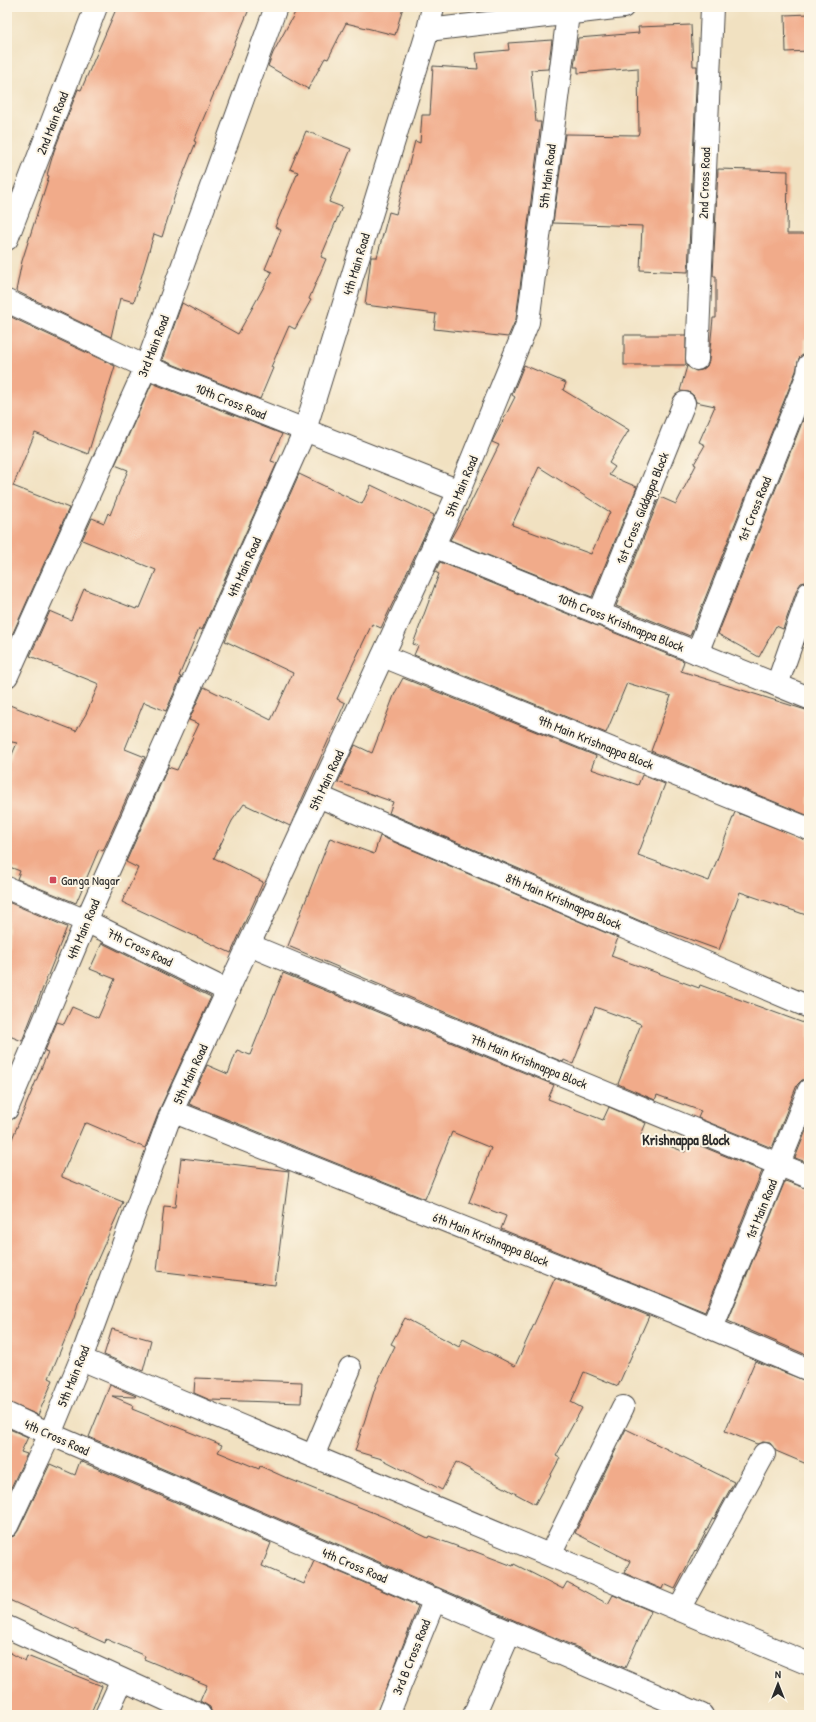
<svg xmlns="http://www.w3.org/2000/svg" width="816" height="1722" font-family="'Patrick Hand',sans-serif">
	<rect width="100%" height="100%" fill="#fcf5e5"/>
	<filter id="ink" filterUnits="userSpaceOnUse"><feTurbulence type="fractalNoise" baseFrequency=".025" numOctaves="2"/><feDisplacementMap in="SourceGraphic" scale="8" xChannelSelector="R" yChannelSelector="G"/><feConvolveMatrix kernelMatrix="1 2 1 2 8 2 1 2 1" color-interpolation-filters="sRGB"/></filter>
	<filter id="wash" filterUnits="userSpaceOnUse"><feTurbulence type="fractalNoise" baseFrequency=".012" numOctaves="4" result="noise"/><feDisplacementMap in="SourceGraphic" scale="16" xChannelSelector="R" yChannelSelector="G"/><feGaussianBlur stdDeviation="0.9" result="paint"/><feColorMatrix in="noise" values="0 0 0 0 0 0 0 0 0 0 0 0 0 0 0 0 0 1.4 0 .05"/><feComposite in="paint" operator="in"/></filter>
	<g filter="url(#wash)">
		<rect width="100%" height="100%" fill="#f1e1c1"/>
		<g id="blocks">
			<g fill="#f1ab8a" fill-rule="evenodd">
				<polygon points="117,7 250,7 194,141 196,142 175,195 162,237 154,234 134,302 120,298 111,337 16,291 22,261 49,176 47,175 54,151 78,89 81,90"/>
				<polygon points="298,7 403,7 395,35 346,23 328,59 325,58 308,89 268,66 273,53"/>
				<polygon points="809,14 809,51 786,52 785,15"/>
				<polygon points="691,25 693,66 697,66 688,272 640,270 642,226 553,223 565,134 638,135 639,132 638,68 578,73 578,67 574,67 578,38 639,33 638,27"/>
				<polygon points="552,40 548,69 531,70 536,122 541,122 516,319 508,337 434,329 436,314 365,305 371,257 377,257 389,212 396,214 415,141 420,143 422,115 430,115 433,66 478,69 476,53 509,50 508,43"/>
				<polygon points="306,131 351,149 329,202 342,207 321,257 326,259 309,299 311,300 295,329 289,326 271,367 273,368 260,399 162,360 182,303 238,334 272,272 265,269 281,230 275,227 298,172 290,169"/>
				<polygon points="718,169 788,171 787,234 809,234 809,339 804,339 804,354 799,358 796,371 690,636 616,606 660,497 676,504 696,465 694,464 705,445 699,442 715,406 696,402 694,396 689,392 680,391 687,366 696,371 702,370 707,366 709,360 713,318 716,318 716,276 713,276"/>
				<polygon points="9,316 115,366 88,454 35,433 13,486 69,508 7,646 7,324"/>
				<rect x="624" y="335" width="62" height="30"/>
				<path d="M524,365l42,18 -3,7 66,40 -20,33 6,4 -6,8 28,12 -45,110 -142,-57 19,-34 30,-61 -7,-3 23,-45 -3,-2zM539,467l71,45 -19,42 -79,-29z"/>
				<polygon points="152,383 282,434 271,461 277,463 202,630 199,628 179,676 181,677 166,711 144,702 125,749 145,757 103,851 99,849 76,903 17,879 20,871 7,866 7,766 17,743 7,741 7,704 76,731 86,714 99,684 30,656 50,611 71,620 84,589 136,609 137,607 140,608 156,570 82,540 92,518 104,523 108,513 110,515 128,470 115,465"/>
				<polygon points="809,405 809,581 801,583 797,589 783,629 776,626 759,657 718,634"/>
				<polygon points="299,474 362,504 371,485 434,515 381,628 372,624 353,664 337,699 345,703 290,826 244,804 232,821 214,858 263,882 231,953 122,902 138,868 126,862 168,767 177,770 199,724 189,720 204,687 271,720 293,673 225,641"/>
				<polygon points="440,562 684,661 681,671 809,711 809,816 651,751 671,696 627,683 606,733 414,655 418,646 413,644 439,574 435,572"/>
				<polygon points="403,678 596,756 591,769 638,785 642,775 665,784 638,855 709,881 735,812 809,841 809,916 740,892 719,950 645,923 389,813 393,802 338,782 355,745 372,753 395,693"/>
				<polygon points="380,836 618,938 611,956 699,988 700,985 809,1025 809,1078 802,1080 797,1085 772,1148 698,1118 701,1111 657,1095 655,1100 618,1084 641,1024 595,1007 573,1064 564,1060 563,1062 288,946 330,838 374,854"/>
				<polygon points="8,902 67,927 22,1041 7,1035"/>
				<polygon points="102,943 211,997 161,1106 145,1148 87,1123 84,1124 62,1175 62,1177 123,1202 78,1304 74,1318 49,1378 53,1380 38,1415 7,1402 7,1151 48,1052 45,1051 57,1022 64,1024 72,1007 98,1018 115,979 90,969"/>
				<polygon points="283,973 554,1085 548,1099 603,1120 609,1107 646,1123 641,1135 685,1152 689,1141 762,1171 705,1312 501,1229 506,1216 469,1202 491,1148 452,1132 425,1199 189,1104 207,1065 228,1074 237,1050 250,1055"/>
				<polygon points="809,1123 809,1163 795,1158"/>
				<polygon points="181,1158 289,1171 275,1285 157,1271 164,1206 175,1207"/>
				<polygon points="785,1181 809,1189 809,1356 728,1321"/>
				<polygon points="555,1278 649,1316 618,1386 584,1372 571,1402 582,1408 556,1456 560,1458 535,1504 456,1462 442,1490 382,1459 355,1451 376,1385 395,1346 391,1344 405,1318 459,1347 463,1339 515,1366"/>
				<polygon points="112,1329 151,1340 143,1371 104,1355"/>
				<polygon points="755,1361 809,1382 809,1465 776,1451 770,1443 763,1442 757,1444 725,1431"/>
				<polygon points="195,1378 302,1382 301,1403 210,1400 194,1393"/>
				<polygon points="110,1385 136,1396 135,1397 112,1396 133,1405 132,1409 222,1445 218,1452 259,1469 260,1466 289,1479 384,1517 428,1538 429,1536 470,1551 471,1550 513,1566 514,1564 563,1589 567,1582 608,1604 613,1595 651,1611 625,1668 89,1437"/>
				<polygon points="7,1428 28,1437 21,1452 27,1454 7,1496"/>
				<polygon points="626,1429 734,1482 714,1519 713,1518 696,1551 695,1550 675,1589 664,1584 662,1589 624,1573 630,1561 575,1533"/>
				<polygon points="80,1461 271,1543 262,1566 304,1584 314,1561 418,1606 376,1715 212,1715 210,1707 200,1701 207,1685 144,1659 145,1656 106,1639 105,1643 7,1599 7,1538 14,1536 18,1531 50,1464 75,1475"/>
				<polygon points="7,1651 25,1661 27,1656 102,1686 90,1715 7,1715"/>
			</g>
		</g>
	</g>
	<g filter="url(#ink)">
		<use href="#blocks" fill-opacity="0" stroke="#494642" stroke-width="1"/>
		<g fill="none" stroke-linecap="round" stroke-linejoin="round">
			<defs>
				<g id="street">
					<polyline points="428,30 623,7"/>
					<polyline points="7,239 96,7"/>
					<polyline points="7,301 146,367 459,491"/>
					<polyline points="697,359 712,7"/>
					<polyline points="433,546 809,698"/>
					<polyline points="599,614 684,403"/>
					<polyline points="697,653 808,374 809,365"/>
					<polyline points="383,656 809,829"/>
					<polyline points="7,676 146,367 276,7"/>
					<polyline points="777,685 809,593"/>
					<polyline points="318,796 809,1007"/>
					<polyline points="7,888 86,921 228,991"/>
					<polyline points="249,945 809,1177"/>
					<polyline points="7,1109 86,921 305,430 428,30 433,7"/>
					<polyline points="172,1111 671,1311 809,1370"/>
					<polyline points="712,1328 809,1090"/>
					<polyline points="81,1359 809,1664"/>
					<polyline points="7,1414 50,1434 702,1715"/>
					<polyline points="313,1456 350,1368"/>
					<polyline points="7,1526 50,1434 81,1359 172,1111 459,491 528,322 568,14"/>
					<polyline points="550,1555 623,1407"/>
					<polyline points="679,1609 764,1454"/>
					<polyline points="7,1627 200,1715"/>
					<polyline points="106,1715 122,1680"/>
					<polyline points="388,1715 435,1599"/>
					<polyline points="474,1715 510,1632"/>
				</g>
			</defs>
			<use href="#street" stroke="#494642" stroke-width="24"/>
			<use href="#street" stroke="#fff" stroke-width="22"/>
		</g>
	</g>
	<rect fill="#d1495b" stroke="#fcf5e5" stroke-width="1.5" x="49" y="876" width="8" height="8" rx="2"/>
	<g text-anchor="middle" stroke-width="4" stroke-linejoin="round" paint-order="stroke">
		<g font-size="13" fill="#2b2b2b" stroke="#fcf5e5">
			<text transform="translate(52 123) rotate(-69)" y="5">2nd Main Road</text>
			<text transform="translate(547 176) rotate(-83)" y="5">5th Main Road</text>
			<text transform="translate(704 183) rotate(-88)" y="5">2nd Cross Road</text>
			<text transform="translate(356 264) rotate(-73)" y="5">4th Main Road</text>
			<text transform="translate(153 346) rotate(-69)" y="5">3rd Main Road</text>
			<text transform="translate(231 401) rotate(22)" y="5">10th Cross Road</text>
			<text transform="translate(461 486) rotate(-67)" y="5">5th Main Road</text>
			<text transform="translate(642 508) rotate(-68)" y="5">1st Cross, Giddappa Block</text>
			<text transform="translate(754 509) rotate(-68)" y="5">1st Cross Road</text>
			<text transform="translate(244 567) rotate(-66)" y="5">4th Main Road</text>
			<text transform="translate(621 622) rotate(22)" y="5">10th Cross Krishnappa Block</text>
			<text transform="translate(596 742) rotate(22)" y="5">9th Main Krishnappa Block</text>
			<text transform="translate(326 780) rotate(-65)" y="5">5th Main Road</text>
			<text transform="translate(564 901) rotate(23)" y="5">8th Main Krishnappa Block</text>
			<text transform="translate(83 929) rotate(-67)" y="5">4th Main Road</text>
			<text transform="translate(140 947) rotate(26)" y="5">7th Cross Road</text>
			<text transform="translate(529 1061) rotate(22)" y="5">7th Main Krishnappa Block</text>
			<text transform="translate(190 1074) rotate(-65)" y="5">5th Main Road</text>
			<text transform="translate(761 1209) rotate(-68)" y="5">1st Main Road</text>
			<text transform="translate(491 1239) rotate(22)" y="5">6th Main Krishnappa Block</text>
			<text transform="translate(73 1376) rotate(-68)" y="5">5th Main Road</text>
			<text transform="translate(57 1437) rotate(24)" y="5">4th Cross Road</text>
			<text transform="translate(355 1565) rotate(23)" y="5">4th Cross Road</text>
			<text transform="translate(411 1657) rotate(-68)" y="5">3rd B Cross Road</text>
		</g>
		<g font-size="13" fill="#2b2b2b" stroke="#fcf5e5" text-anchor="start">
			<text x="61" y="885">Ganga Nagar</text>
		</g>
		<g font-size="14" font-weight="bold" fill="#2b2b2b" stroke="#fcf5e5">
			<text x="686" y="1145">Krishnappa Block</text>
		</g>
	</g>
	<rect width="816" height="1722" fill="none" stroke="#fcf5e5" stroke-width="24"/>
	<g transform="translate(778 1684)" stroke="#fcf5e5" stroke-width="3" paint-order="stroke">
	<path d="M0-3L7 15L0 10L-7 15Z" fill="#2b2b2b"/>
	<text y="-6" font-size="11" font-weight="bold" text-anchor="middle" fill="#2b2b2b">N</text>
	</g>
</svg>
